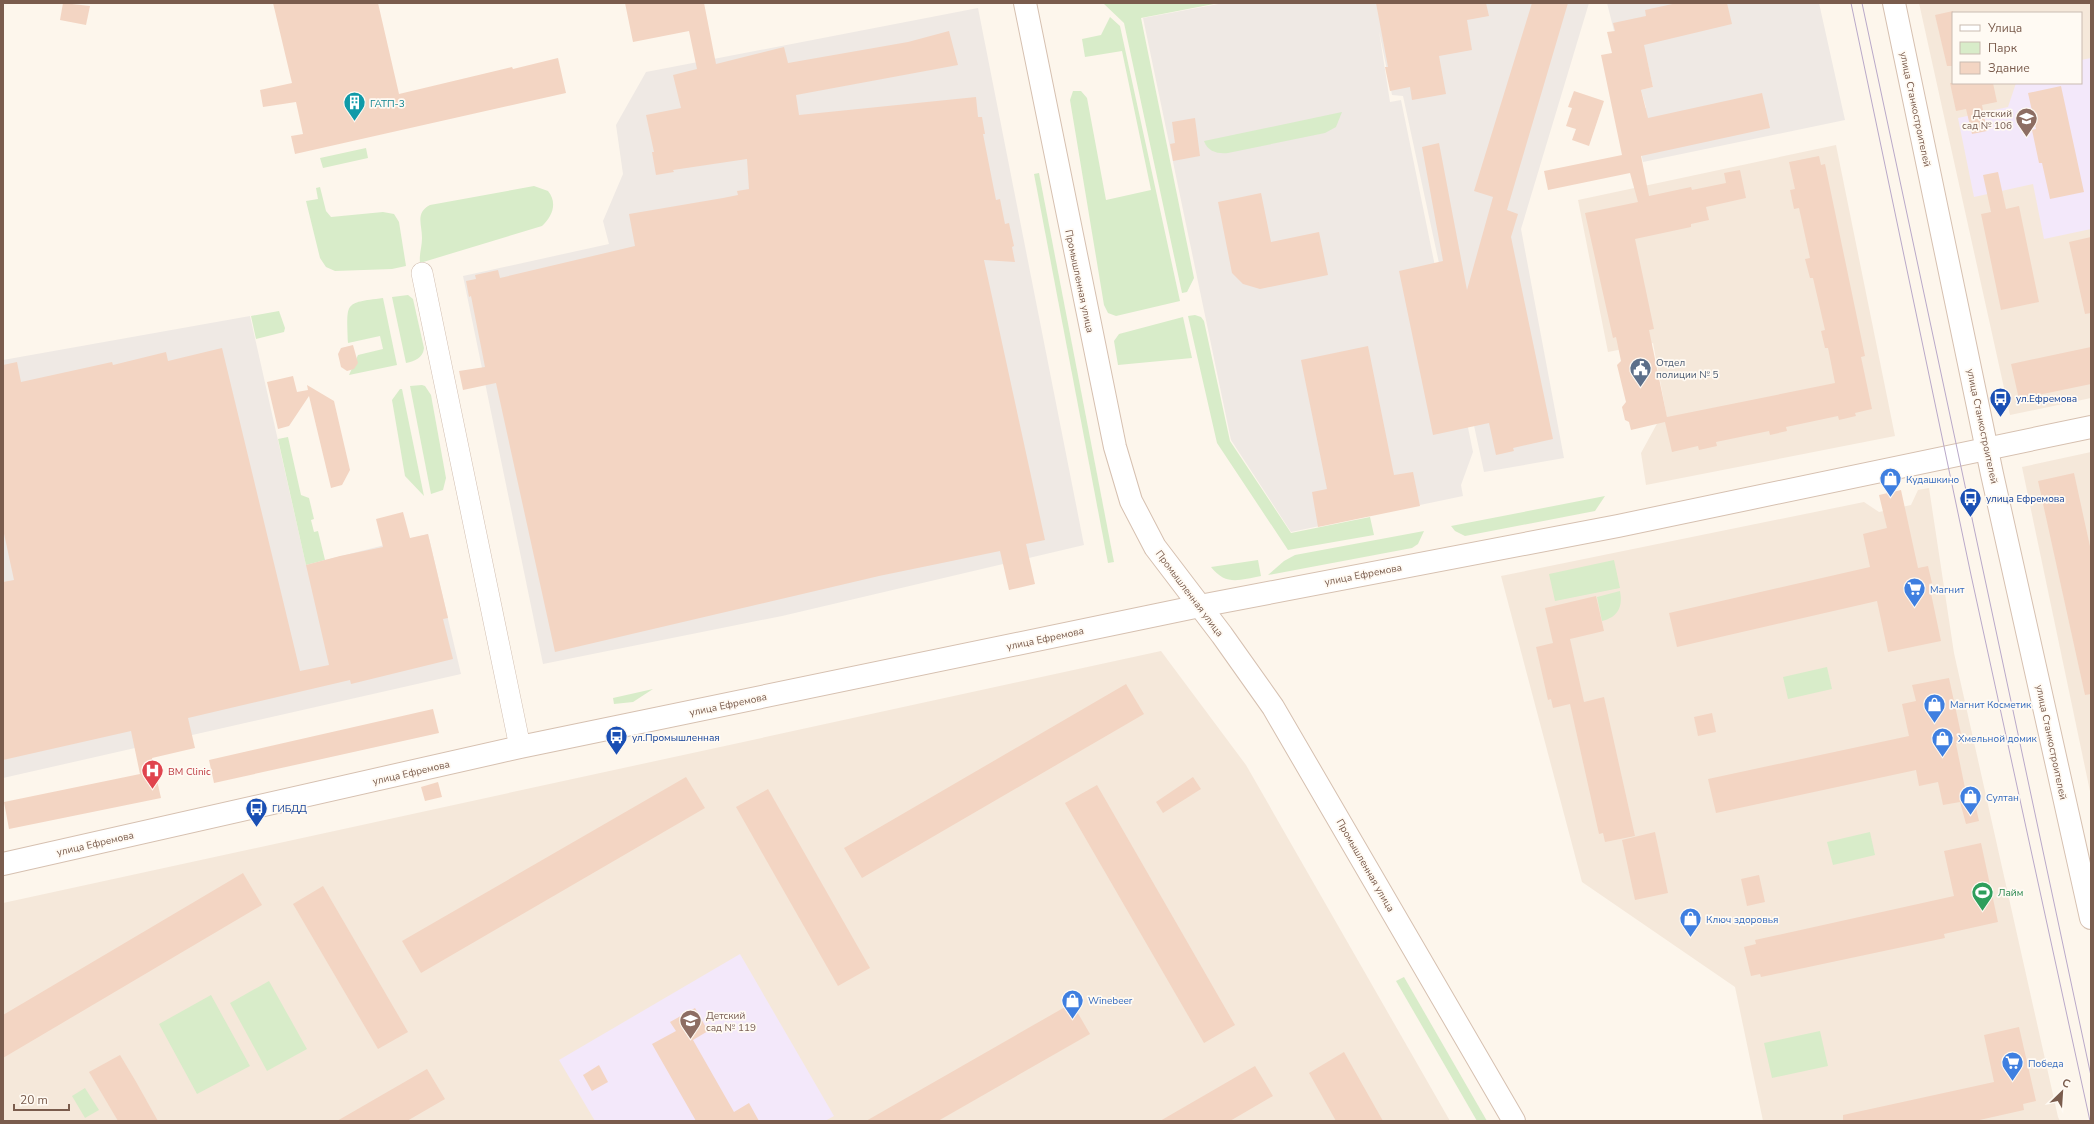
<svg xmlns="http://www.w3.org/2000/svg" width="2094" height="1124" font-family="'Nunito Sans',sans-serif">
	<rect width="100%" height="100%" fill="#fdf6ec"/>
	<g fill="#f5e8da" fill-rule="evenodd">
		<path d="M1919,3h172v395l-81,17zM1953,13h128v70h-128z"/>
		<polygon points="1836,145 1895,436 1646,485 1641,453 1659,420 1667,418 1653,343 1608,352 1578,200"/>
		<polygon points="2091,452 2091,796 2022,467"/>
		<polygon points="1929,488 1954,653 2058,1117 2060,1121 1763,1121 1735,987 1582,882 1501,576 1864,502 1879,512 1911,505 1918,490"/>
		<polygon points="1161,651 1246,765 1450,1121 3,1121 3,903"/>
	</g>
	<g fill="#efe9e4">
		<polygon points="1224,3 1589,3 1521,229 1564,458 1484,472 1403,96 1392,95 1379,31 1390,102 1401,100 1473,452 1461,485 1463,496 1291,532 1231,440 1143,18"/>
		<polygon points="1607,3 1819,3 1845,120 1643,162 1632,111 1646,108 1641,90 1653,87 1647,60 1624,29 1614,31"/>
		<polygon points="978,8 1084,545 782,616 543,664 463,276 609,244 603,221 623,174 616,125 646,72"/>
		<polygon points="250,316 306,565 428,534 461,674 3,778 3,360"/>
	</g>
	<g fill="#f3e8fa">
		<polygon points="2091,58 2091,229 2044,239 2033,184 1974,197 1958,118 2008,107 2016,83 2081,83 2081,60"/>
		<polygon points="740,954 834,1116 825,1121 595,1121 559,1060"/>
	</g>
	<g fill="#d8ecc9">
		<polygon points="1103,3 1219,3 1141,18 1194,278 1187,292 1182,293 1124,23"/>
		<polygon points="1110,17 1120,26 1180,301 1116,316 1108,313 1104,305 1070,100 1073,91 1081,91 1087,98 1106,200 1151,190 1122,51 1085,57 1082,39 1101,35"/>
		<path d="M1342,112l-6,15 -11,6 -97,20c-10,1 -20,-1 -24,-12z"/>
		<polygon points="366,148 368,158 323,168 320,158"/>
		<polygon points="1039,173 1114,562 1108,563 1034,174"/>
		<path d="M534,186l14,5c10,12 4,26 -6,35l-122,37c-1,-9 2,-16 2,-25 0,-14 -7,-25 8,-33z"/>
		<polygon points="320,187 326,211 331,217 383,212 394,214 399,222 406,266 392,269 335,271 326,267 320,258 306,201 318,199 316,188"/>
		<path d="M408,295l5,4 11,49c-1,10 -9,13 -18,15l-14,-66z"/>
		<path d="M383,298l14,67 -48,10 9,-20 25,-6 -3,-13 -32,7c-1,-41 -5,-40 35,-45z"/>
		<polygon points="279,311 285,328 284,332 256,339 251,316"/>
		<polygon points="1195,315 1201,317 1204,321 1230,441 1291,533 1370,517 1374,535 1288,550 1217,443 1188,316"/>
		<polygon points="1183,317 1192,358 1118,365 1114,341 1119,334"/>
		<polygon points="422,385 425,386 431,395 446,478 443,490 431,494 410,386"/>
		<polygon points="400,389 402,389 424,496 405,476 392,400"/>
		<polygon points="288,437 301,495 309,498 314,519 311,520 314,532 318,531 325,560 306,565 278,439"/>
		<polygon points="1605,496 1595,511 1465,536 1455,531 1451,526"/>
		<polygon points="1424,531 1418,544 1412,548 1268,575 1284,561 1295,555"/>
		<path d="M1258,560l3,16c-22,4 -35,10 -50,-9z"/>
		<polygon points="1614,560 1620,588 1555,601 1549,574"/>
		<path d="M1620,591c3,16 -2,26 -18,30l-5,-24z"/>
		<polygon points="1827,667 1832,689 1788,699 1783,677"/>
		<polygon points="653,689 633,702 614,704 613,698"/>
		<polygon points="1870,832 1875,855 1833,865 1827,842"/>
		<polygon points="1404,977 1487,1121 1477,1121 1396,981"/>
		<polygon points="269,981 307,1049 267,1071 230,1003"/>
		<polygon points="211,995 250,1066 197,1094 159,1024"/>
		<polygon points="1820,1031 1828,1066 1772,1078 1764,1043"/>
		<polygon points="85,1088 99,1110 85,1118 72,1096"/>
	</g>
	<g fill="#f3d5c3">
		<polygon points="63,3 90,6 86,25 60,20"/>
		<polygon points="273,3 378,3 399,94 512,67 513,69 558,58 566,93 295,154 291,136 303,134 296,102 263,107 260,90 292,83"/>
		<polygon points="625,3 704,3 716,64 784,47 788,63 908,42 949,31 958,65 796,95 799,115 976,97 978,117 982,117 985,134 983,134 996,200 1000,199 1005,224 1009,223 1014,246 1012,247 1015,262 984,260 1045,540 1026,544 1035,584 1009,590 1000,551 879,576 555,652 496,383 463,390 459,371 485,367 471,296 469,297 466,281 476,279 475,275 498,270 500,278 635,246 629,214 723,198 738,195 737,191 749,189 747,159 673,170 674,172 656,175 652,152 654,152 646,115 681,108 673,75 697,69 689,31 633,42"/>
		<polygon points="1376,3 1486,3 1489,16 1467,20 1472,50 1439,56 1446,94 1412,100 1410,87 1390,91 1385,67 1388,67"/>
		<polygon points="1532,3 1568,3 1507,210 1518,214 1511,237 1553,439 1513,448 1514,451 1496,455 1489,423 1433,435 1399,271 1443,261 1422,147 1439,143 1467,290 1493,197 1474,191"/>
		<polygon points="1677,3 1727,3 1732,24 1644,45 1653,87 1641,90 1648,118 1762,93 1770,128 1641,156 1649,196 1691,187 1692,190 1726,183 1724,173 1740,170 1746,198 1706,207 1709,220 1691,224 1691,227 1635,239 1654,329 1649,330 1667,417 1835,383 1828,348 1825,348 1821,331 1825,330 1813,278 1810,278 1805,259 1810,258 1799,208 1794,209 1790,190 1795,189 1789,162 1819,156 1821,165 1825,164 1865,356 1861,357 1872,409 1855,413 1856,416 1839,420 1838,416 1786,427 1787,431 1770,435 1769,431 1716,442 1717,446 1699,450 1698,446 1672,452 1665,422 1631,430 1629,422 1625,420 1622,407 1626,402 1617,365 1621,361 1616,337 1613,338 1585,213 1638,202 1630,173 1548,190 1544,171 1622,155 1601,55 1612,53 1607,32 1615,31 1613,23 1646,16 1645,10"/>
		<polygon points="1953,11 1953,66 1947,66 1935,15"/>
		<polygon points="1950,83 1993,83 1997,102 1982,105 1987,131 1972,134 1966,109 1956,111"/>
		<polygon points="2061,86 2084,192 2050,199 2042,163 2039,163 2032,130 2036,129 2028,93"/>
		<polygon points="1574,91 1604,101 1589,146 1572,140 1576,129 1566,126 1572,108 1568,107"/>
		<polygon points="1195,118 1200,156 1173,161 1170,144 1175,143 1172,122"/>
		<polygon points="1998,172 2006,209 2019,206 2039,302 2001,310 1981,214 1991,212 1983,175"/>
		<polygon points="1261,193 1271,242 1319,232 1328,275 1260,289 1243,284 1232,273 1218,202"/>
		<polygon points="2091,237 2091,313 2085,314 2069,242"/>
		<polygon points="353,345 358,363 354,369 347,371 341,367 338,354 341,348"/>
		<polygon points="1368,346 1394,475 1413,472 1420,506 1318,527 1312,492 1327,489 1301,360"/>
		<polygon points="2091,347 2091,384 2019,399 2011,364"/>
		<polygon points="222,348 300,671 329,665 306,565 340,556 383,547 376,519 403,512 410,538 428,534 448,618 443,619 453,659 351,684 350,680 188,718 195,748 152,758 161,798 9,829 4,802 140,774 131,731 3,760 3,582 14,580 3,529 3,365 17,362 21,382 112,362 113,365 166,352 168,361"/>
		<polygon points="293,376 297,392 308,390 307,385 334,401 350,470 342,485 331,488 309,396 289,426 278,429 267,382"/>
		<polygon points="2074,473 2091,551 2091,694 2085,695 2038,481"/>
		<polygon points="1901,490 1918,568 1928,566 1932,583 1929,584 1941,641 1888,652 1877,601 1677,647 1669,613 1870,567 1863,534 1887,528 1879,495"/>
		<polygon points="1596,596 1604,631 1570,639 1584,702 1604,697 1635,836 1605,842 1603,833 1599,834 1570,704 1553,708 1551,699 1548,700 1536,647 1553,643 1545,608"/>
		<polygon points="1949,678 1963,743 1956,744 1965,788 1971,786 1979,821 1966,824 1960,802 1943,805 1938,782 1919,786 1916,770 1716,813 1708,779 1909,736 1902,704 1916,701 1912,685"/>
		<polygon points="1126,684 1144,714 862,878 844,848"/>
		<polygon points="433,709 439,733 214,783 209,760"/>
		<polygon points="1712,713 1716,732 1698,736 1694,717"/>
		<polygon points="686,777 705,808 421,973 402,941"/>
		<polygon points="1193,777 1201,789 1163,813 1156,802"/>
		<polygon points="438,782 442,797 425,801 421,787"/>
		<polygon points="1097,785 1235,1025 1204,1043 1065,803"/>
		<polygon points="768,789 870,968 838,986 736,807"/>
		<polygon points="1655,832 1668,893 1635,900 1622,840"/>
		<polygon points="1981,843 1998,922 1944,934 1945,938 1761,977 1760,974 1751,976 1744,947 1756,944 1755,940 1954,896 1944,851"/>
		<polygon points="243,873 262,905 3,1058 3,1015"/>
		<polygon points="1759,875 1765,902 1747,906 1741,879"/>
		<polygon points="323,886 408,1032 378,1049 293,904"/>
		<polygon points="1072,1003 1090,1034 938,1121 866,1121"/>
		<polygon points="695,1008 708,1031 693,1040 734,1112 749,1103 759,1121 696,1121 652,1044 676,1031 670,1022"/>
		<polygon points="2019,1027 2036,1101 2023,1104 2024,1110 1975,1121 1843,1121 1843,1115 1994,1082 1984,1035"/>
		<polygon points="1344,1052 1383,1121 1336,1121 1309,1073"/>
		<polygon points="120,1055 135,1080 158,1121 118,1121 89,1072"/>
		<polygon points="599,1065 608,1082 592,1091 583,1075"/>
		<polygon points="1255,1066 1273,1096 1230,1121 1160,1121"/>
		<polygon points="427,1069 445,1099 407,1121 337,1121"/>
	</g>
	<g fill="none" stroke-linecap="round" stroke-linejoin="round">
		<defs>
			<polyline id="street" points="422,273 520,747"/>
			<g id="secondary">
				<polyline points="1025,3 1115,447 1131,501 1155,547 1222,635 1273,707 1514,1121"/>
				<polyline points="1894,3 1992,474 2091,918"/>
				<polyline points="3,864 520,747 1200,606 1618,526 2091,427"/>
			</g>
		</defs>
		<use href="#street" stroke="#d1beb0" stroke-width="22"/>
		<use href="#secondary" stroke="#d6c0b0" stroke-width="24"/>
		<use href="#street" stroke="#fff" stroke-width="21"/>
		<use href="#secondary" stroke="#fff" stroke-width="22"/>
		<g stroke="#b9a8c9" stroke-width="1">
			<polyline points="1851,3 1971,575 2090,1121"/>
			<polyline points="1862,3 2091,1076"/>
		</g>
	</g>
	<defs>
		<symbol id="building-pin" viewBox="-11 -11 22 30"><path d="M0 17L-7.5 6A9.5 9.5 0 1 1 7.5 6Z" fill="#0f9aa8" stroke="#fffaf3"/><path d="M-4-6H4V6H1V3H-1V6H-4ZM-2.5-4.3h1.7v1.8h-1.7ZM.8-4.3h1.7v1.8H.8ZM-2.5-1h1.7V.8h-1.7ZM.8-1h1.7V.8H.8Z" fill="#fff"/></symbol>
		<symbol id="school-pin" viewBox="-11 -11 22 30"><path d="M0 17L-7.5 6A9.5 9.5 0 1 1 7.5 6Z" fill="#8d6e63" stroke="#fffaf3"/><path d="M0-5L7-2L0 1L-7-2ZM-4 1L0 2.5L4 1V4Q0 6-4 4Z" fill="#fff"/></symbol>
		<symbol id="civic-pin" viewBox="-11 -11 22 30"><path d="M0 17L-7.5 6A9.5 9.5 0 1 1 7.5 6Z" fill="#5c6f8a" stroke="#fffaf3"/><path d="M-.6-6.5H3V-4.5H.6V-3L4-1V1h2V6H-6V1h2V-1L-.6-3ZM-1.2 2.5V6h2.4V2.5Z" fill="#fff"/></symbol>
		<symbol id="bus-pin" viewBox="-11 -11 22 30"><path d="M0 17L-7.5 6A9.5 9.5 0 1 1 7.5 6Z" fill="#1a4fb4" stroke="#fffaf3"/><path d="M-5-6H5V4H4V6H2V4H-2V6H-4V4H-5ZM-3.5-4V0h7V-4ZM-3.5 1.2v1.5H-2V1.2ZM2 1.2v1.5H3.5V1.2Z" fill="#fff"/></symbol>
		<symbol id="shop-pin" viewBox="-11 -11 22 30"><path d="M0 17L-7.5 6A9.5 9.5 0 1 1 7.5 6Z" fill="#3f7fe0" stroke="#fffaf3"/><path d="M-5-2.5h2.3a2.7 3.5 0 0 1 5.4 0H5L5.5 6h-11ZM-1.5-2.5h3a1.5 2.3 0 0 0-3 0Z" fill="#fff"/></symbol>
		<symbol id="supermarket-pin" viewBox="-11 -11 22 30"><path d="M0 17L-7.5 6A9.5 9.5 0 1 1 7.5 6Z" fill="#3f7fe0" stroke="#fffaf3"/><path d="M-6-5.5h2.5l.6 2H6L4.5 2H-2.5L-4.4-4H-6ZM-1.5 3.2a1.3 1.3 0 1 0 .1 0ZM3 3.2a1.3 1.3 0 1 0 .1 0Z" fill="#fff"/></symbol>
		<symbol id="hospital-pin" viewBox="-11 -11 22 30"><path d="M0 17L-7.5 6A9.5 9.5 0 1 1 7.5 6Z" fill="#e0444e" stroke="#fffaf3"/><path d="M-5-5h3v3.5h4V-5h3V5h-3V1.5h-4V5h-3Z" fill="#fff"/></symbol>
		<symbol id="stadium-pin" viewBox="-11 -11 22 30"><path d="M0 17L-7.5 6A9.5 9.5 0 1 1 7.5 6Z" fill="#2e9e5b" stroke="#fffaf3"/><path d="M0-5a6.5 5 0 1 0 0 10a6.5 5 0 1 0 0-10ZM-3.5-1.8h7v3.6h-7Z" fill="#fff"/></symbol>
	</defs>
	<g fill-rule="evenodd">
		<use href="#building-pin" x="342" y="90" width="25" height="34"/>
		<use href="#school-pin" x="2014" y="106" width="25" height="34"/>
		<use href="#civic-pin" x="1628" y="356" width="25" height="34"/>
		<use href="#bus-pin" x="1988" y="386" width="25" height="34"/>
		<use href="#shop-pin" x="1878" y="466" width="25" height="34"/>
		<use href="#bus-pin" x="1958" y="486" width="25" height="34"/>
		<use href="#supermarket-pin" x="1902" y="576" width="25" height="34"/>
		<use href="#shop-pin" x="1922" y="692" width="25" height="34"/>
		<use href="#bus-pin" x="604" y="724" width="25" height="34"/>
		<use href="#shop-pin" x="1930" y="726" width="25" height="34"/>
		<use href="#hospital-pin" x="140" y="758" width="25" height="34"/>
		<use href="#shop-pin" x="1958" y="784" width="25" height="34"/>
		<use href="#bus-pin" x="244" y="796" width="25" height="34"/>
		<use href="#stadium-pin" x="1970" y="880" width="25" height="34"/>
		<use href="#shop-pin" x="1678" y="906" width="25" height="34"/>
		<use href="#shop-pin" x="1060" y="988" width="25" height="34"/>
		<use href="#school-pin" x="678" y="1008" width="25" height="34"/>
		<use href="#supermarket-pin" x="2000" y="1050" width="25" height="34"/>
	</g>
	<g text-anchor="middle" stroke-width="3.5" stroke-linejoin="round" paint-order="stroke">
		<g font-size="10" fill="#0d838f" stroke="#fffaf3" text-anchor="start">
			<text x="370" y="107">ГАТП-3</text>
		</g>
		<g font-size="10" fill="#7a5c4d" stroke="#fffaf3">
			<text transform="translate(1916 109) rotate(78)" y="4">улица Станкостроителей</text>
			<text transform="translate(1080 281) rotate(78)" y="4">Промышленная улица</text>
			<text transform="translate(1983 426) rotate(78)" y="4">улица Станкостроителей</text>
			<text transform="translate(1363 574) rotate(-11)" y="4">улица Ефремова</text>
			<text transform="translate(1190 593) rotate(53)" y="4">Промышленная улица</text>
			<text transform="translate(1045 638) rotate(-12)" y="4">улица Ефремова</text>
			<text transform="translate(728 704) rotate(-12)" y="4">улица Ефремова</text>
			<text transform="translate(2052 742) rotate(78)" y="4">улица Станкостроителей</text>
			<text transform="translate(411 772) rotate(-13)" y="4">улица Ефремова</text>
			<text transform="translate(95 843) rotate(-13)" y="4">улица Ефремова</text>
			<text transform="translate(1366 865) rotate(60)" y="4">Промышленная улица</text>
		</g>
		<g font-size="10" fill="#785e54" stroke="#fffaf3" text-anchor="end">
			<text x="2012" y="117">Детский<tspan x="2012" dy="12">сад № 106</tspan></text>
			<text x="706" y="1019" text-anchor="start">Детский<tspan x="706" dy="12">сад № 119</tspan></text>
		</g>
		<g font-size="10" fill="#4e5e75" stroke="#fffaf3" text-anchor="start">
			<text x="1656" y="366">Отдел<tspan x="1656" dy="12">полиции № 5</tspan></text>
		</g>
		<g font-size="10" fill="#164399" stroke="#fffaf3" text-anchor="start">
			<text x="2016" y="402">ул.Ефремова</text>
			<text x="1986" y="502">улица Ефремова</text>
			<text x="632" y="741">ул.Промышленная</text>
			<text x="272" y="812">ГИБДД</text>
		</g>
		<g font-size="10" fill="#366cbe" stroke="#fffaf3" text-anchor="start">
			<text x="1906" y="483">Кудашкино</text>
			<text x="1930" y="593">Магнит</text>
			<text x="1950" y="708">Магнит Косметик</text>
			<text x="1958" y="742">Хмельной домик</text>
			<text x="1986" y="801">Султан</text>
			<text x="1706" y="923">Ключ здоровья</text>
			<text x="1088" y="1004">Winebeer</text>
			<text x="2028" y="1067">Победа</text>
		</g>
		<g font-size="10" fill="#be3a42" stroke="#fffaf3" text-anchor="start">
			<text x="168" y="775">BM Clinic</text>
		</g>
		<g font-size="10" fill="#27864d" stroke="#fffaf3" text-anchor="start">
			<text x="1998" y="896">Лайм</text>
		</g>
	</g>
	<rect width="2094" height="1124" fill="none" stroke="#7a5c4d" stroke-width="8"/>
	<rect x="1952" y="12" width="130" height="72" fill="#fffaf3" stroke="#cabbb1"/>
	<rect x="1960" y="25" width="20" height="6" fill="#ffffff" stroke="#cabbb1"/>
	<text x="1988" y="32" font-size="12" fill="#7a5c4d">Улица</text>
	<rect x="1960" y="42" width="20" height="12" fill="#d8ecc9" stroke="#cabbb1"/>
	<text x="1988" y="52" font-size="12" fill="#7a5c4d">Парк</text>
	<rect x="1960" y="62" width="20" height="12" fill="#f3d5c3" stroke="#cabbb1"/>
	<text x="1988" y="72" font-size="12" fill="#7a5c4d">Здание</text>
	<g transform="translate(2062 1092) rotate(25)" stroke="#fffaf3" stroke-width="3" paint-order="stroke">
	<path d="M0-3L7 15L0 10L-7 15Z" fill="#7a5c4d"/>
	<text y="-6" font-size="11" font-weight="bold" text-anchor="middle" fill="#7a5c4d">С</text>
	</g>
	<path d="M14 1104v6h55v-6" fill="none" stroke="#7a5c4d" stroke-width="2"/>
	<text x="20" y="1104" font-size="12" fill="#7a5c4d" stroke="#fffaf3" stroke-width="3" paint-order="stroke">20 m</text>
</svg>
